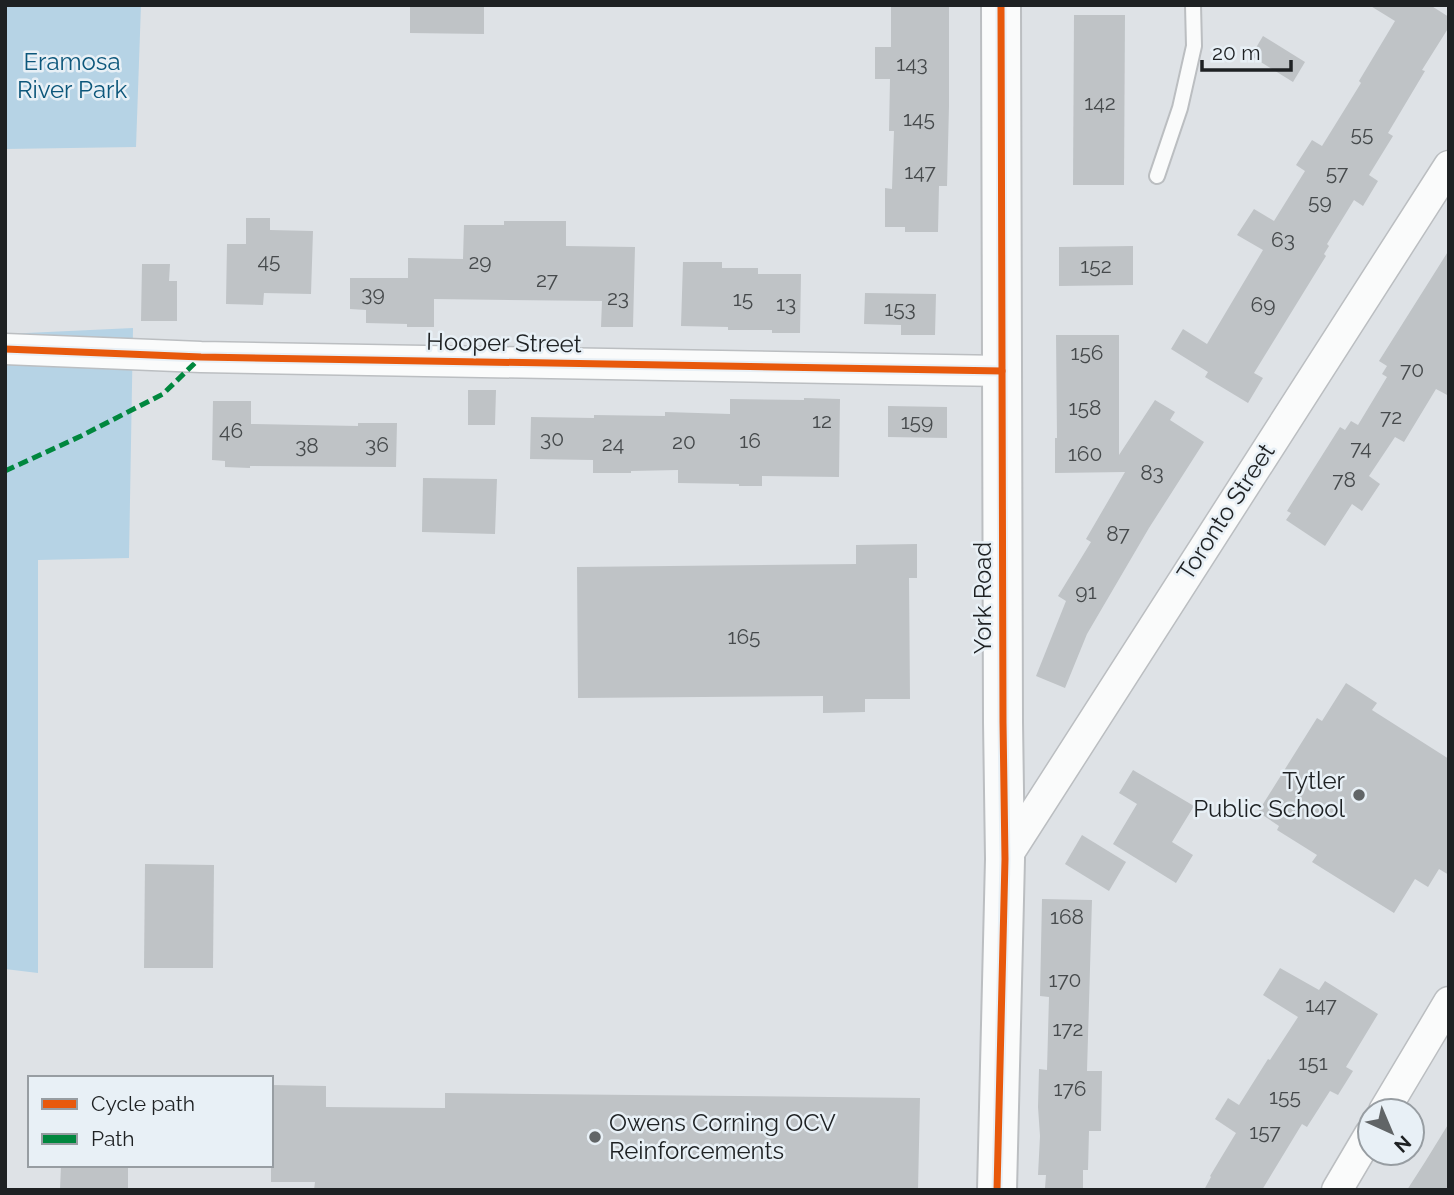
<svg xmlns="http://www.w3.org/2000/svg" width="1454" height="1195" font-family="Raleway,sans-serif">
	<rect width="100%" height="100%" fill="#dee2e6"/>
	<g fill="#b6d3e5">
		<polygon points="5,5 141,5 136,147 5,149"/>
		<polygon points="133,328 129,558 38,560 38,973 5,969 5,334"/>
	</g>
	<g fill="#bfc3c6">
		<polygon points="410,5 484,5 484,34 410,33"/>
		<polygon points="891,5 949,5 949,106 947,186 939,186 938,232 905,232 905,227 885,227 885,188 892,189 894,131 889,131 890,79 875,79 875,47 891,47"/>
		<polygon points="1369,5 1430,5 1449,17 1449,27 1422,70 1425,71 1388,133 1393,136 1369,175 1378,181 1363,206 1354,200 1327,244 1329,246 1324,254 1326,256 1254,373 1263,378 1248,403 1205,377 1208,372 1171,349 1183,329 1207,344 1263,250 1237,235 1254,209 1274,221 1305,171 1296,165 1312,140 1322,146 1361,83 1359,81 1395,21"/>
		<polygon points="1074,15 1125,15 1124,185 1073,185"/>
		<polygon points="1263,36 1305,62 1293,82 1251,56"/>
		<polygon points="246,218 270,218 270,230 313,231 311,294 264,293 263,305 226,304 227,244 246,244"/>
		<polygon points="504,221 566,221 566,246 635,247 633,327 601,327 602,301 434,299 434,327 407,327 407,324 366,323 366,310 350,309 350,278 408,278 408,258 463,259 464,225 504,225"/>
		<polygon points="1133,246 1133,285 1059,286 1059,247"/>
		<polygon points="1449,250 1449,396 1436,389 1404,442 1395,437 1369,476 1380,484 1362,511 1352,504 1325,546 1286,520 1291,513 1287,511 1340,427 1345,430 1351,421 1358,425 1387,377 1382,374 1387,366 1379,361"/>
		<polygon points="683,262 722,262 722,268 758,268 758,274 801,274 800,333 772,333 772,330 728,330 728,327 681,326"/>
		<polygon points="142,264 170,264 169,281 177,281 177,321 141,321"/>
		<polygon points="865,293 936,294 935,335 901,335 901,325 864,324"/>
		<polygon points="1056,335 1119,335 1119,455 1155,400 1175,412 1170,420 1204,442 1149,528 1087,634 1065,688 1036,676 1066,601 1058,596 1091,542 1086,539 1125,472 1055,473 1055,438 1057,438"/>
		<polygon points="468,390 496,390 495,425 468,425"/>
		<polygon points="804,398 840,399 839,477 762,476 762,486 739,486 739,484 678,483 678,470 631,471 631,473 593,473 593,460 530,459 531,417 594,418 594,415 665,416 665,412 730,414 730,399 804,400"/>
		<polygon points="213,401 251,401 251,424 358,426 358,423 397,423 396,467 250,466 250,468 225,467 225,461 212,460"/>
		<polygon points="888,406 947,407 947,438 888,437"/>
		<polygon points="423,478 497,479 495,534 422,532"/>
		<polygon points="917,544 917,578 909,578 910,699 865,699 865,712 823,713 823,696 578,698 577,567 856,564 856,545"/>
		<polygon points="1346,683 1377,703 1372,710 1449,759 1449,875 1439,869 1428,887 1415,879 1394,913 1312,862 1317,855 1277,830 1279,826 1258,812 1317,718 1322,721"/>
		<polygon points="1133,770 1194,806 1172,842 1193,855 1176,883 1113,844 1137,804 1119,793"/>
		<polygon points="1082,835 1126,862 1109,891 1065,864"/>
		<polygon points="145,864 214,865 213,968 144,968"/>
		<polygon points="1042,899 1092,900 1087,1071 1102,1071 1101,1131 1089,1131 1088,1170 1083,1170 1083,1189 1045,1188 1046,1175 1038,1175 1040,1136 1038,1107 1039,1069 1047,1070 1049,997 1040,996"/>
		<polygon points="1280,968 1319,990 1325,981 1378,1014 1346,1067 1353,1071 1338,1095 1330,1091 1307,1127 1302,1124 1262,1190 1204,1190 1211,1177 1210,1176 1236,1133 1215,1119 1228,1098 1239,1105 1268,1059 1270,1060 1298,1017 1263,995"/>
		<polygon points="271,1085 326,1086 326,1107 445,1108 445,1093 920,1098 918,1190 314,1190 315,1182 271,1182"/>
		<polygon points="1449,1123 1449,1190 1407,1190 1425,1162"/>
		<polygon points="61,1165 128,1165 128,1190 60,1190"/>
	</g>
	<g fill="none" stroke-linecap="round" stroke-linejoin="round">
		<defs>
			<polyline id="service" points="1157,176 1180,108 1194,46 1193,5"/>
			<g id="minor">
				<polyline points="5,349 201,357 1002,371"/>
				<polyline points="1005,859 1449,166"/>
				<polyline points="1384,1111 1449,1002"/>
				<polyline points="1337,1190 1370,1134"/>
			</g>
			<polyline id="primary" points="997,1190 1005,859 1003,722 1001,5"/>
		</defs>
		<use href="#service" stroke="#bbbec1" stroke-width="18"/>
		<use href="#minor" stroke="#bbbec1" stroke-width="33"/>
		<use href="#primary" stroke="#bbbec1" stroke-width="42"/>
		<use href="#service" stroke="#fafbfb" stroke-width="14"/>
		<use href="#minor" stroke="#fafbfb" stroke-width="30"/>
		<use href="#primary" stroke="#fafbfb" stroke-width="38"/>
		<polyline stroke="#00873e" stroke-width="5" stroke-dasharray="10 5" stroke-linecap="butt" points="5,471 81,436 163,394 201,357"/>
		<defs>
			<g id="cycleway">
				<polyline points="5,349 201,357 1002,371"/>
				<polyline points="997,1190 1005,859 1003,722 1001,5"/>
			</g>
		</defs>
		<use href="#cycleway" stroke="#e8f0f6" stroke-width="11"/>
		<use href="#cycleway" stroke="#e8590c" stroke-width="7"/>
	</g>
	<g fill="#616567" stroke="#e8f0f6" stroke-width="2.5">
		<circle cx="1359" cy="795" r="7"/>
		<circle cx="595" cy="1137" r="7"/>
	</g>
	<g text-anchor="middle" stroke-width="5" stroke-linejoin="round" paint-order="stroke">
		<g font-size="21" fill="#464a4c">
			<text x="912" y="71">143</text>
			<text x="1100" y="110">142</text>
			<text x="919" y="126">145</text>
			<text x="1362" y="141">55</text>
			<text x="920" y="179">147</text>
			<text x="1337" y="180">57</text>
			<text x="1320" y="209">59</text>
			<text x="1283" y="247">63</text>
			<text x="269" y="268">45</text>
			<text x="480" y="269">29</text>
			<text x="1096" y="273">152</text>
			<text x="547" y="287">27</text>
			<text x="373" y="301">39</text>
			<text x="618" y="305">23</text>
			<text x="743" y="306">15</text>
			<text x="786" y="311">13</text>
			<text x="1263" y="312">69</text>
			<text x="900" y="316">153</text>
			<text x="1087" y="360">156</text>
			<text x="1412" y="377">70</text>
			<text x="1085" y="415">158</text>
			<text x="1391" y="424">72</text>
			<text x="822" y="428">12</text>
			<text x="917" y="429">159</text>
			<text x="231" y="438">46</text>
			<text x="552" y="446">30</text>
			<text x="750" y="448">16</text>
			<text x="684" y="449">20</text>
			<text x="613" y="451">24</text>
			<text x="377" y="452">36</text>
			<text x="307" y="453">38</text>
			<text x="1361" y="455">74</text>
			<text x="1085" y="461">160</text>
			<text x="1152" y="480">83</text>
			<text x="1344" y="487">78</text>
			<text x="1118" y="541">87</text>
			<text x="1086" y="599">91</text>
			<text x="744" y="644">165</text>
			<text x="1067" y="924">168</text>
			<text x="1065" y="987">170</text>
			<text x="1321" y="1012">147</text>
			<text x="1068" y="1036">172</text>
			<text x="1313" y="1070">151</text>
			<text x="1070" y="1096">176</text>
			<text x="1285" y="1104">155</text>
			<text x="1265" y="1139">157</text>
		</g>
		<g font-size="24" fill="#0d577b" stroke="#e8f0f6">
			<text x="72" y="70">Eramosa<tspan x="72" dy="28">River Park</tspan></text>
		</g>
		<g font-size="24" fill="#1e2123" stroke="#e8f0f6">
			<text transform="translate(504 343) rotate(1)" y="8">Hooper Street</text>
			<text transform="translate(1226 512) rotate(-57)" y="8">Toronto Street</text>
			<text transform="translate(983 598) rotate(-90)" y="8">York Road</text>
		</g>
		<g font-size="24" fill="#1e2123" stroke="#e8f0f6" text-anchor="end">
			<text x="1345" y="789">Tytler<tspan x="1345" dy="28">Public School</tspan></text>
			<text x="609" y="1131" text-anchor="start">Owens Corning OCV<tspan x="609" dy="28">Reinforcements</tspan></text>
		</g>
	</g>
	<rect width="1454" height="1195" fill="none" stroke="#1e2123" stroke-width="14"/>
	<rect x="28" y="1076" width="245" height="91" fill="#e8f0f6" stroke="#979da2" stroke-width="2"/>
	<rect x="42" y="1099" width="35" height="10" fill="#e8590c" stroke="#979da2" stroke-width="2"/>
	<text x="91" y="1111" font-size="21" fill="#1e2123">Cycle path</text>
	<rect x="42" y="1134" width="35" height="10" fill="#00873e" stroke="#979da2" stroke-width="2"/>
	<text x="91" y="1146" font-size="21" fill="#1e2123">Path</text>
	<g transform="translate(1391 1132) rotate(136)"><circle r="33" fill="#e8f0f6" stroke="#979da2" stroke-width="2"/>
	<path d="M0-5L12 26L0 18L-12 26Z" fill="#616567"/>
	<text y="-10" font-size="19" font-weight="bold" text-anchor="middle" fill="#1e2123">N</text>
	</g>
	<path d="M1202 60v10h89v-10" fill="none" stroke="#1e2123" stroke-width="3.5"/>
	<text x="1212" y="60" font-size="21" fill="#1e2123" stroke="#e8f0f6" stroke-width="5" paint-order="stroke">20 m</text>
</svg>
